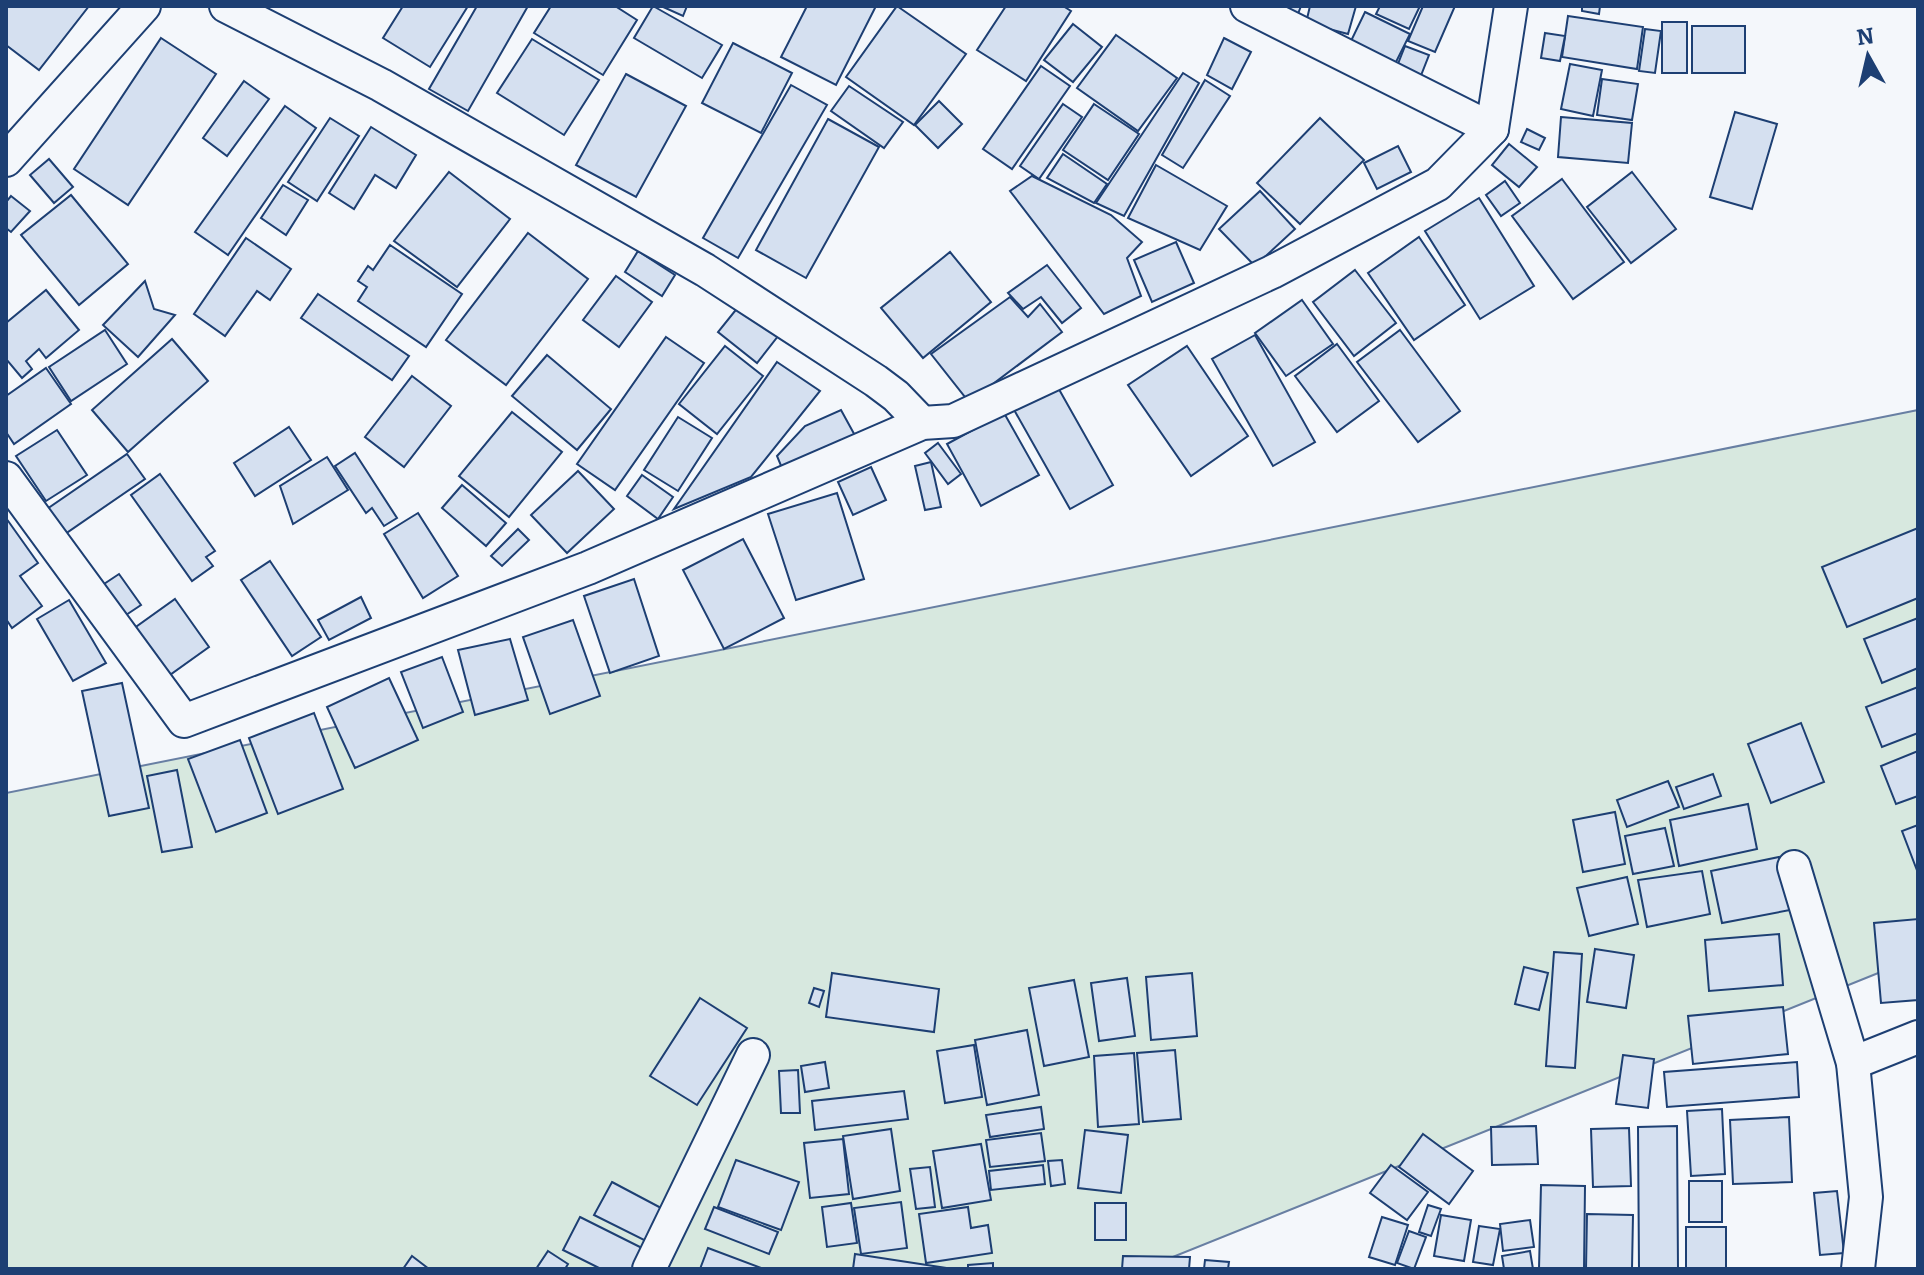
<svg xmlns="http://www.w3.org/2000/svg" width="1924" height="1275" font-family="Bitter,serif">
	<rect width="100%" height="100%" fill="#f4f7fb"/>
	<polygon fill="#d7e8df" stroke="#687fa3" stroke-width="2" points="1918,410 1918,957 1143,1269 6,1269 6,793"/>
	<g fill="#d5e0f0" stroke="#1d3f73" stroke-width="2">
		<polygon points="6,6 89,6 39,70 6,45"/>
		<polygon points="403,6 468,6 430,67 383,38"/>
		<polygon points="477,6 528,6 468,111 429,89"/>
		<polygon points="551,6 615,6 637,20 603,75 534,33"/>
		<polygon points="653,6 722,45 702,78 634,38"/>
		<polygon points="661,6 687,6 683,16"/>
		<polygon points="807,6 876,6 836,85 781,57"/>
		<polygon points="897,6 966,54 914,125 846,77"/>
		<polygon points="1006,6 1063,6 1071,11 1026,81 977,50"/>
		<polygon points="1263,6 1301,6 1296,19"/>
		<polygon points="1310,6 1356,6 1348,34 1306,23"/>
		<polygon points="1380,6 1420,6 1409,29 1376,14"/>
		<polygon points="1423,6 1455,6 1435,52 1408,41"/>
		<polygon points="1582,6 1600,6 1599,14 1582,11"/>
		<polygon points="1365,12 1410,34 1395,64 1350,43"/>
		<polygon points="1568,16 1643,27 1637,69 1562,57"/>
		<rect x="1662" y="22" width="25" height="51"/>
		<polygon points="1073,24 1102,47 1073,82 1044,60"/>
		<rect x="1692" y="26" width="53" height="47"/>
		<polygon points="1645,29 1661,31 1655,73 1639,71"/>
		<polygon points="1545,33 1565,36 1560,61 1541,58"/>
		<polygon points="1116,35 1177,78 1138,131 1077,88"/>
		<polygon points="161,38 216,74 128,205 74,169"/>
		<polygon points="1224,38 1251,52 1232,89 1207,75"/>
		<polygon points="532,39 599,80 564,135 497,93"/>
		<polygon points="733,43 792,73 761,133 702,103"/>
		<polygon points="1405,46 1429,55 1418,83 1394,74"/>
		<polygon points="1570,64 1602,70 1593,116 1561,109"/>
		<polygon points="1041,66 1070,86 1012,169 983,149"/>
		<polygon points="1183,73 1199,83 1124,216 1096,203"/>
		<polygon points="626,74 686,106 636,197 576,165"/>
		<polygon points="1602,79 1638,84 1632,120 1597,115"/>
		<polygon points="1205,80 1230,96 1183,168 1162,155"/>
		<polygon points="244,81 269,99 227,156 203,138"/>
		<polygon points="791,85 827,105 738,258 703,238"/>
		<polygon points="849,86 903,122 884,148 831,111"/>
		<polygon points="939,101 962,124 938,148 915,125"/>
		<polygon points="1063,104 1082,117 1039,179 1020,166"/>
		<polygon points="1094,104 1139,134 1108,180 1063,150"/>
		<polygon points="285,106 316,128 228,255 195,232"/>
		<polygon points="1735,112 1777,124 1752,209 1710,197"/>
		<polygon points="1561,117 1632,123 1628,163 1558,157"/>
		<polygon points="330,118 359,136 317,201 288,182"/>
		<polygon points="1320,118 1364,160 1300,224 1257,183"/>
		<polygon points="828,119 879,147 806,278 756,250"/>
		<polygon points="371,127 416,155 396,188 375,175 354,209 329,193"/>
		<polygon points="1527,129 1545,138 1539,150 1521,142"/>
		<polygon points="1509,144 1537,167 1519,187 1492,165"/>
		<polygon points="1398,146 1411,172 1377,189 1364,163"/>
		<polygon points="1063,154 1107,184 1094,203 1047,178"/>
		<polygon points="49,159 73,187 54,203 30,175"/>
		<polygon points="1156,165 1227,206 1200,250 1128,218"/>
		<polygon points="449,172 510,219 457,287 394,241"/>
		<polygon points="1632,172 1676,229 1631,263 1587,207"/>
		<polygon points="1032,176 1111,215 1142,242 1127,258 1141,296 1104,314 1010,191"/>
		<polygon points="1562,179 1624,262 1573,299 1512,216"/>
		<polygon points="1505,181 1520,203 1501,216 1486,195"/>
		<polygon points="283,185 308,200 286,235 261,218"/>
		<polygon points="1260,191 1295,229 1255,266 1219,229"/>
		<polygon points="71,195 128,264 79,305 21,235"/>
		<polygon points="11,196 30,211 11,232 6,228 6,202"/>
		<polygon points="1479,198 1534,286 1480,319 1425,231"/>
		<polygon points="528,233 588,279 506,385 446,340"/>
		<polygon points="1419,237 1465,305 1414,340 1368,273"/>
		<polygon points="246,238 291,269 270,300 257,291 225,336 194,314"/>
		<polygon points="1176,242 1194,283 1152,302 1134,260"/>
		<polygon points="390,245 462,294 426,347 358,301 367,287 358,281 368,266 373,270"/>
		<polygon points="638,251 675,275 662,296 625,272"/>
		<polygon points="950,252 991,302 923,358 881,308"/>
		<polygon points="1047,265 1081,308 1062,323 1041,297 1023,309 1008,293"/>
		<polygon points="1355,270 1396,323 1354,356 1313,302"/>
		<polygon points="616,276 652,302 619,347 583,320"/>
		<polygon points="145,281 154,309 175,315 138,357 103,325"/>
		<polygon points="46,290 79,330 46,358 39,349 26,361 32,369 22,378 6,359 6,323"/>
		<polygon points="318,294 409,356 392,380 301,318"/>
		<polygon points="1010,297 1028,317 1040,304 1062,332 969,402 931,354"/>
		<polygon points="1302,300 1333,344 1286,376 1255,333"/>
		<polygon points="743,301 782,331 757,363 718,332"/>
		<polygon points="105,330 127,364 71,401 49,367"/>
		<polygon points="1400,330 1460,411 1418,442 1357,362"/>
		<polygon points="1255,335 1315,442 1273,466 1212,359"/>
		<polygon points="666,337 704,363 615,490 577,464"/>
		<polygon points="172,339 208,381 128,452 92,410"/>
		<polygon points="1337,344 1379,401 1337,432 1295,376"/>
		<polygon points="725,346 763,376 717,434 679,404"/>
		<polygon points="1187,346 1248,436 1191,476 1128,385"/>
		<polygon points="547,355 611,409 577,450 512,396"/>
		<polygon points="777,362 820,391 751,477 674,509"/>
		<polygon points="46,368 71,404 14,444 6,432 6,396"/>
		<polygon points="412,376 451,406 404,467 365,437"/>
		<polygon points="1056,384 1113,485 1070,509 1013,408"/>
		<polygon points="841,410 858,441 784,473 777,456 805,426"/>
		<polygon points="512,412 562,452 509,517 459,476"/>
		<polygon points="1004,413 1039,475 981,506 947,444"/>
		<polygon points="678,417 712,438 678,491 644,470"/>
		<polygon points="289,427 311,460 255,496 234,463"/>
		<polygon points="57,430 87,475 46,501 16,456"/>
		<polygon points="938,443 961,474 948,484 925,453"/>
		<polygon points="355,453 397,518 384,526 372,508 366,513 335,466"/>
		<polygon points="127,454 145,479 65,534 47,509"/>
		<polygon points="327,457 348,490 293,524 280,486"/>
		<polygon points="931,462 941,507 925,510 915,466"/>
		<polygon points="871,467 886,500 853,515 838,482"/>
		<polygon points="578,471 614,509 567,553 531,515"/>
		<polygon points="160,474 215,551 206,557 213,566 192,581 131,495"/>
		<polygon points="642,475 673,497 658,519 627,496"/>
		<polygon points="462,485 506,523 486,546 442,508"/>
		<polygon points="837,493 864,579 796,600 768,514"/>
		<polygon points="418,513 458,576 423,598 384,534"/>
		<polygon points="6,518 38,563 20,576 42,606 12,628 6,619"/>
		<polygon points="1918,528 1918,598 1847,627 1822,567"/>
		<polygon points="518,529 529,540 502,566 491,556"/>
		<polygon points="743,539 784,618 724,649 683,570"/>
		<polygon points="270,561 321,637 292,656 241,580"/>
		<polygon points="119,574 141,605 120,619 98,588"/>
		<polygon points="634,579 659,656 610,673 584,596"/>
		<polygon points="361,597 371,618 329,640 318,620"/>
		<polygon points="175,599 209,647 167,677 133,629"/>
		<polygon points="69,600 106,663 73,681 37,619"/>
		<polygon points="1918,618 1918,668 1882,683 1864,639"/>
		<polygon points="573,620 600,696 550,714 523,637"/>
		<polygon points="510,639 528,700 475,715 458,650"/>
		<polygon points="442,657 463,712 423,728 401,672"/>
		<polygon points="389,678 418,740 355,768 327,707"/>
		<polygon points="122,683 149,808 109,816 82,691"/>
		<polygon points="1918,687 1918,733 1882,747 1866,707"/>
		<polygon points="314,713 343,789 278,814 249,738"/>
		<polygon points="1801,723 1824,782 1771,803 1748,744"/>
		<polygon points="240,740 267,813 216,832 188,759"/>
		<polygon points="1918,751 1918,796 1896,804 1881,766"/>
		<polygon points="177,770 192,847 162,852 147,776"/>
		<polygon points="1713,774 1721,796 1684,809 1676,787"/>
		<polygon points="1668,781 1679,807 1627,827 1617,800"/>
		<polygon points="1748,804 1757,849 1679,866 1670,820"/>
		<polygon points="1615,812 1625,864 1583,872 1573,820"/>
		<polygon points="1918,825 1918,873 1902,831"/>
		<polygon points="1665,828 1674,866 1633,874 1625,836"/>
		<polygon points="1779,857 1790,910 1722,923 1711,871"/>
		<polygon points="1702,871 1710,914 1647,927 1638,880"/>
		<polygon points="1627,877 1638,924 1589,936 1577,888"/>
		<polygon points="1918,919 1918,1000 1881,1003 1874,923"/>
		<polygon points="1779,934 1783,985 1709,991 1705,940"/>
		<polygon points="1595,949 1634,955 1626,1008 1587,1002"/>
		<polygon points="1554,952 1582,954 1575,1068 1546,1066"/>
		<polygon points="1524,967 1548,973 1539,1010 1515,1004"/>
		<polygon points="832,973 939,989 934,1032 826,1017"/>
		<polygon points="1192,973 1197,1036 1151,1040 1146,977"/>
		<polygon points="1127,978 1135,1036 1099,1041 1091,983"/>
		<polygon points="1074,980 1089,1057 1044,1066 1029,988"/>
		<polygon points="814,988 824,991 819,1007 809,1003"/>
		<polygon points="700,998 747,1028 697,1105 650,1076"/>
		<polygon points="1783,1007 1788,1054 1693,1064 1688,1016"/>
		<polygon points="1027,1030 1039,1095 987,1105 975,1040"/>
		<polygon points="974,1045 982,1097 945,1103 937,1051"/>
		<polygon points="1175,1050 1181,1119 1143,1122 1137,1053"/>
		<polygon points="1134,1053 1139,1124 1098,1127 1094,1056"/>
		<polygon points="1623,1055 1654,1059 1648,1108 1616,1104"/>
		<polygon points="825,1062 829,1088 805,1092 801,1066"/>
		<polygon points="1797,1062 1799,1097 1667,1107 1664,1072"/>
		<polygon points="798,1070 800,1113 781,1113 779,1071"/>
		<polygon points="904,1091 908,1119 815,1130 812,1101"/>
		<polygon points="1041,1107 1044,1129 990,1137 986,1115"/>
		<polygon points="1722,1109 1725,1174 1691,1176 1687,1111"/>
		<polygon points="1789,1117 1792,1182 1733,1184 1730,1120"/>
		<polygon points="1536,1126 1538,1164 1492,1165 1491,1127"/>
		<polygon points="1677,1126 1678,1269 1639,1269 1638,1127"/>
		<polygon points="1629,1128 1631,1186 1593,1187 1591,1129"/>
		<polygon points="891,1129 900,1191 853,1199 843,1136"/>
		<polygon points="1085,1130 1128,1135 1121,1193 1078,1188"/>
		<polygon points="1041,1133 1045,1161 990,1167 986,1140"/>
		<polygon points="1423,1134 1473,1171 1449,1204 1399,1167"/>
		<polygon points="843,1139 849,1194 810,1198 804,1143"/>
		<polygon points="981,1144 991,1200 942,1208 933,1151"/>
		<polygon points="736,1160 799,1182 781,1230 718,1207"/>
		<polygon points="1062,1160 1065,1184 1051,1186 1048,1161"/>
		<polygon points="1043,1165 1045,1184 991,1190 989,1171"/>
		<polygon points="1391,1165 1428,1192 1407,1220 1370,1193"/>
		<polygon points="930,1167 935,1207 916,1209 910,1169"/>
		<rect x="1689" y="1181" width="33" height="41"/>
		<polygon points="612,1182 663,1209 646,1241 594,1215"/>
		<polygon points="1541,1185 1585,1186 1584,1269 1539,1269"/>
		<polygon points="1837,1191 1844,1253 1820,1255 1814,1193"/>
		<polygon points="901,1202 907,1248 861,1254 854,1208"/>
		<polygon points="851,1203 857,1243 827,1247 822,1207"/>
		<rect x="1095" y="1203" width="31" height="37"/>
		<polygon points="1428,1205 1441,1209 1431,1236 1419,1232"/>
		<polygon points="714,1207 778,1232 769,1254 705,1229"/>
		<polygon points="968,1207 971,1228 988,1225 992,1253 926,1263 919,1214"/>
		<polygon points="1587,1214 1633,1215 1632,1269 1586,1269"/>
		<polygon points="1441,1215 1471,1220 1464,1261 1434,1256"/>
		<polygon points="580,1217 646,1250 636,1269 601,1269 563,1250"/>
		<polygon points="1382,1217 1408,1225 1395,1265 1369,1257"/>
		<polygon points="1530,1220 1534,1247 1503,1251 1500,1224"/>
		<polygon points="1479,1226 1500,1229 1493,1265 1473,1262"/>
		<rect x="1686" y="1227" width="40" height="42"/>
		<polygon points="1409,1231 1426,1237 1414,1269 1397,1263"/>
		<polygon points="708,1248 764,1269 700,1269"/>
		<polygon points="548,1251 568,1264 565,1269 536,1269"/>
		<polygon points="1530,1251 1533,1269 1504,1269 1502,1256"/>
		<polygon points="855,1254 953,1269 853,1269"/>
		<polygon points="412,1256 429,1269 403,1269"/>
		<polygon points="1123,1256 1190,1257 1189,1269 1122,1269"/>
		<polygon points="1205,1260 1229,1262 1228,1269 1204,1269"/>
		<polygon points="993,1263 993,1269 968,1269 968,1265"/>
	</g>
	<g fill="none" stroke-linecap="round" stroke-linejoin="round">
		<defs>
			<g id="minor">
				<polyline points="226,6 381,85 705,270 876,381 896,396 922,423"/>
				<polyline points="1247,6 1492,129"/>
				<polyline points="6,160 144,6"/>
				<polyline points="6,478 184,721 588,568 922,423 953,421 1272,272 1438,184 1492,129 1511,6"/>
				<polyline points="1794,867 1853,1063 1866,1197 1858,1269"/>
				<polyline points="1853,1063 1918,1037"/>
				<polyline points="649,1269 753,1055"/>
			</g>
		</defs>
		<use href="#minor" stroke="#1d3f73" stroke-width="36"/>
		<use href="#minor" stroke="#f4f7fb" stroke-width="32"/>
	</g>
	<rect width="1924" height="1275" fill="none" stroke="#1d3f73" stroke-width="16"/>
	<g transform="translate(1868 56) rotate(352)" stroke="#f4f7fb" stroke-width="6" paint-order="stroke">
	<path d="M0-6L14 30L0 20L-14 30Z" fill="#1d3f73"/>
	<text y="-12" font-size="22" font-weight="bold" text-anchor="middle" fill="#1d3f73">N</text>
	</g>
</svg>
